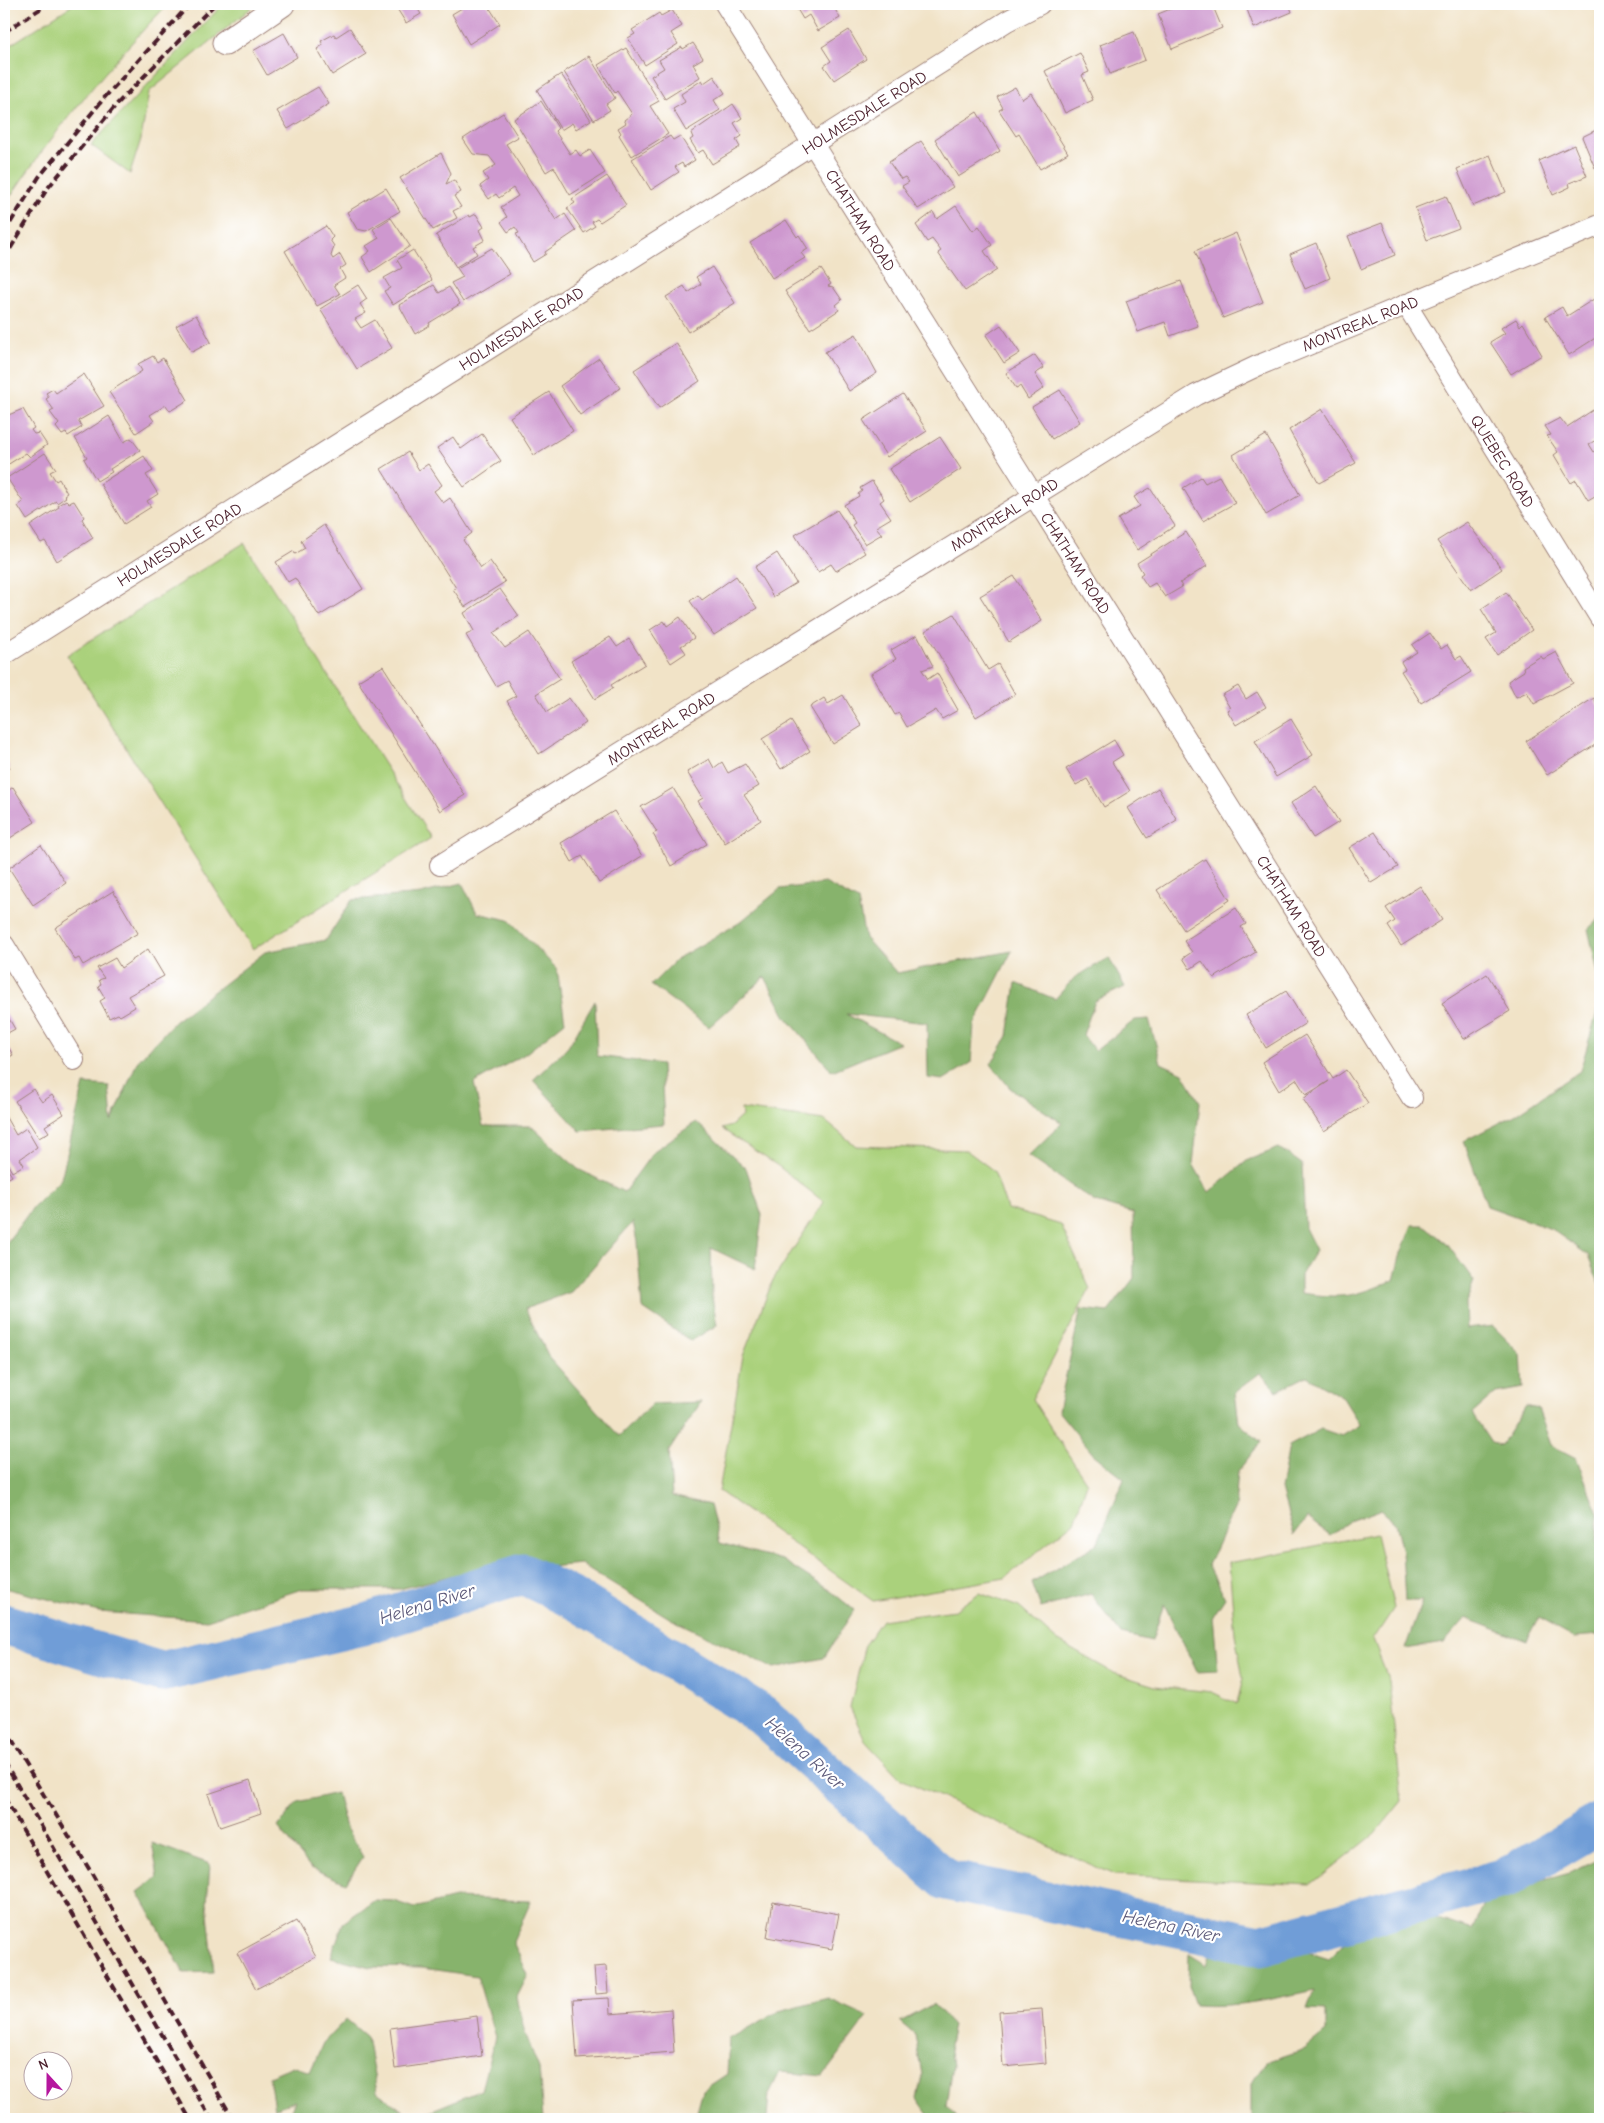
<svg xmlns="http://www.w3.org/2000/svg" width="1604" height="2123" font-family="'Comic Neue',sans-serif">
	<rect width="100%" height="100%" fill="#fff"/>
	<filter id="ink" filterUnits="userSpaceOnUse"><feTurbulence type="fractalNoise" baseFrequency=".02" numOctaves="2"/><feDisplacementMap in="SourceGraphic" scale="10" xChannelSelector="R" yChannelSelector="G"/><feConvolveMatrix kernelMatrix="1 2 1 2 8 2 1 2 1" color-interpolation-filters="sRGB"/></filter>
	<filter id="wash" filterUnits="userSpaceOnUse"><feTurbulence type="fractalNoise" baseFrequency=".0096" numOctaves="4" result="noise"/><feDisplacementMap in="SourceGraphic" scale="20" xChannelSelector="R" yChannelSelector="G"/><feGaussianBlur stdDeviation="1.12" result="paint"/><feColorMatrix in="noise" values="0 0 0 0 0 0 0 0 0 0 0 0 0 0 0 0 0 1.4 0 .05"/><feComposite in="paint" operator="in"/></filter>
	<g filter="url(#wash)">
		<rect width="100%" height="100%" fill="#f1e3c7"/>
		<g fill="#aad17c" stroke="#7a7854">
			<path d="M74,4h94c-60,62 -116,129 -164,202v-157z"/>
			<polygon points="223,4 256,4 149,92 141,139 130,174 91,145"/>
			<polygon points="244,543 431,838 253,949 67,655"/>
			<polygon points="741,1109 824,1120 856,1146 966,1150 994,1171 1007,1209 1061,1225 1090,1289 1032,1399 1087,1483 1074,1522 1005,1578 873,1601 719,1491 743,1356 773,1280 824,1202 778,1166 722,1129 731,1126 742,1116"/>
			<polygon points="1376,1534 1394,1608 1373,1640 1389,1681 1402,1801 1375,1834 1311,1885 1114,1875 901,1779 866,1742 850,1707 865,1644 882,1620 955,1610 979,1593 1019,1607 1057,1641 1114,1673 1155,1686 1212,1692 1237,1704 1243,1678 1235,1635 1229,1563"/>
		</g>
		<g fill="#87b36c" stroke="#68694c">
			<polygon points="462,883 477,913 509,920 557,969 565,1022 525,1054 474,1083 483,1126 531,1126 578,1169 624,1192 654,1151 696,1122 746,1168 762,1215 755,1269 711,1248 712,1297 717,1325 691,1341 642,1308 637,1242 633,1222 571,1292 525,1309 549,1357 619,1436 652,1404 701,1402 669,1451 672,1496 710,1505 720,1543 782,1560 832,1592 854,1610 824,1658 774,1668 671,1619 581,1564 450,1576 400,1589 302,1589 207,1620 99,1612 4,1588 4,1246 34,1206 61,1179 84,1084 109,1086 112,1122 137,1062 174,1022 265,952 326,940 352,900 421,894"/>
			<polygon points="825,883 858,901 865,938 897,973 1012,951 974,1025 971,1063 943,1080 928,1078 927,1023 846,1014 900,1043 832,1071 786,1017 765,977 709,1027 651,985 678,958 739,923 780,889"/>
			<polygon points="1600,918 1600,982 1588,929"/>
			<path d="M1109,958l16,29 -30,14 -12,34 12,16 40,-31 14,-1 12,44 22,10 17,29 -7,62 16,28 39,-32 31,-12 23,16 3,64 11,22 -15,25v18c43,6 53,4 93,-13l7,-27 11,-28h12l23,19 27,37 -8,22 1,26 26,-3 28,28 2,34 -27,5 -24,21 19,29 10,2 25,-39 12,3 13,36 25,13 23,58 -3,26 4,3v90l-26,2 -35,-19 -12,23 -61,-23 -22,25 -39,6 17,-48h-17l-3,-50 -7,-28 -15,-13 -31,11 -19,14 -23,-17 -13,17 -13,-46 8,-43 32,-17 21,7 18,-11 -17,-27 -36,-22 -30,15 -17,-18 -25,19 4,31 22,19 -23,29 -3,36 -27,58 17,33 -12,18 5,55 -21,1 -33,-68 -12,37 -31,-7 -30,-40 -50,14 -9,-25 65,-39 27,-65 -31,-25 -35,-43 23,-102 27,3 26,-34 -1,-65 -38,-11 -67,-46 34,-33 -52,-35 -19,-24 17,-28 8,-53 39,16 20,-22z"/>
			<polygon points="595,1001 597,1056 661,1064 664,1124 580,1131 533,1080 568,1047"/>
			<polygon points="1600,1002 1600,1286 1588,1255 1551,1229 1487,1206 1464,1141 1515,1115 1580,1071"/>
			<polygon points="337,1793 346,1828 363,1857 346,1883 311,1868 278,1827 298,1802"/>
			<polygon points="152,1843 210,1864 207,1903 214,1972 184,1973 138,1892 158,1877"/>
			<path d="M1600,1859v260h-349v-35l15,-22 39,-13 21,-17v-22l-19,-1 7,-19c-40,9 -78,18 -119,15l-7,-20 1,-31 18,11 4,-14 28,6 32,3 33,-9 25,8 17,-17 43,-17 43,-8 40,13 12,-26 35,-17 51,-14z"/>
			<polygon points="455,1898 531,1901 513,1942 528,1975 517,1997 525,2034 539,2068 543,2119 287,2119 295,2100 274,2109 269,2076 293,2066 310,2072 323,2043 346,2019 367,2037 377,2092 413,2118 481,2090 495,2037 477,1976 422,1968 370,1967 331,1957 343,1923 375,1900 394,1901 414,1908"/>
			<polygon points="828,1998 868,2016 823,2076 780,2072 769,2094 767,2119 695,2119 703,2090 727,2074 729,2039 779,2011"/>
			<polygon points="933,2004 953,2025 949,2045 952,2066 946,2105 958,2119 931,2119 917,2099 922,2075 915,2035 900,2022"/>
		</g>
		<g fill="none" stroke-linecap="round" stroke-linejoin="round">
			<polyline stroke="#6f9dd7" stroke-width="41" points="4,1624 161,1672 362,1625 523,1574 578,1601 762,1715 946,1880 1260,1945 1506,1878 1600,1823"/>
		</g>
		<g id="blocks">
			<g fill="#ce98cf">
				<polygon points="394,4 425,4 417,8 421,14 406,23"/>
				<polygon points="459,4 487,4 500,24 469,44 452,14 462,8"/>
				<polygon points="794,4 832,4 840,18 818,31 809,15 803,19"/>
				<polygon points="1183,4 1212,4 1222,28 1172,49 1158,14"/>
				<polygon points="1245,4 1289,4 1292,12 1254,28"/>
				<polygon points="672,10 682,26 671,33 678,44 645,65 628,38 635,34 632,30 659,13 661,16"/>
				<polygon points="350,28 366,54 332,75 317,49 323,45 321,41 334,34 336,37"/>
				<polygon points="849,30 866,59 834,80 824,66 831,61 822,47"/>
				<polygon points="1134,32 1145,60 1110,74 1100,45"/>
				<polygon points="284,33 297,57 267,75 253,51"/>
				<polygon points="693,43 703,58 693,64 700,77 665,99 651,76 664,68 659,60 682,47 683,49"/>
				<polygon points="626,48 659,101 650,106 668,134 632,156 619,135 621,133 618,128 626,123 624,120 632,114 617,91 615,93 598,65"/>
				<polygon points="1080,53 1089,72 1082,75 1093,100 1065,113 1045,71"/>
				<polygon points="589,56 615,98 606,104 610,110 594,120 564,72"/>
				<polygon points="561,74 591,120 576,129 572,123 561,130 537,90"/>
				<polygon points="714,76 725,93 714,100 720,110 686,131 673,109 685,102 681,94 702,80 704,83"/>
				<polygon points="318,87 329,104 288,129 277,111"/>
				<polygon points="1015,87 1022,99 1031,93 1068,153 1040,169 1019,134 1016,136 999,110 1003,108 997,97"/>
				<polygon points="541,101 558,128 555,131 570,154 576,150 580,156 590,150 605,173 570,195 554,167 546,172 514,119"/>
				<polygon points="733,104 742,118 734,123 742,136 736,140 740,147 712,164 703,150 698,153 690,140 693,138 691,133"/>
				<polygon points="977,112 1000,151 958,177 935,139"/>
				<polygon points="503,113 518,137 506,144 556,220 565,214 576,231 545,252 546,254 533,262 516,234 519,233 515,227 508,232 501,222 507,217 501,207 518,196 513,188 499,198 496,194 489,199 480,186 488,180 483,173 496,165 489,156 473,154 463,139"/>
				<polygon points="1600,128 1600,166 1595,168 1582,137"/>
				<polygon points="670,136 673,140 680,136 695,160 684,167 682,163 675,167 679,172 651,190 632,159"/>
				<polygon points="921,141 953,187 918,209 902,186 909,182 905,177 901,179 889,162"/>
				<polygon points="1574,145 1587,176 1569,183 1570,187 1553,195 1539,161"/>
				<polygon points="441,153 451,173 446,184 454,180 461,192 454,196 461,207 453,211 457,218 433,230 400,178"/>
				<polygon points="1490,155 1506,192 1473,206 1457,169"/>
				<polygon points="607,176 626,205 600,222 597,219 592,222 595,226 584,233 567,208 575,203 572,199"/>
				<polygon points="386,188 400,211 366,231 357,229 347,212"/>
				<polygon points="1446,196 1459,228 1427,240 1415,208"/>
				<polygon points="956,206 973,231 979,226 992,245 984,251 997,270 965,291 938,253 941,251 932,239 927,242 916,225 933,212 937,219"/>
				<polygon points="476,214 484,227 480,230 485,240 473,247 477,254 456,267 436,235 469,215 470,217"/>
				<polygon points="391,218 410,246 371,272 362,257 370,251 366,246 379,238 373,229"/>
				<polygon points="786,220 797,237 799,235 808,249 801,253 805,258 772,278 750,243"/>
				<polygon points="1382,223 1395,255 1361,269 1348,236"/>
				<polygon points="326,226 333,237 330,240 334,246 331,256 333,259 340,254 346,265 340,269 345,278 334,285 340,294 317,306 285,251"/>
				<polygon points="1236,233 1263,302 1223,318 1195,251"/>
				<polygon points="1316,243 1330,278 1305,289 1290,254"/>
				<polygon points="492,248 510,274 463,302 451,283 463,277 457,268"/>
				<polygon points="413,250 432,280 393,305 384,291 390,288 384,278 402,268 397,260"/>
				<polygon points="712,267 735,303 688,332 666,297 684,286 688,293 701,284 696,277"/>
				<polygon points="821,269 831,284 828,286 833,287 842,300 836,305 839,310 810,329 785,291"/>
				<polygon points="1181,281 1198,326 1170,336 1165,322 1138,332 1126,301"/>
				<polygon points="358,285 367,299 360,304 366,313 355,319 361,328 375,320 392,348 357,369 320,309"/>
				<polygon points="434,285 439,293 449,287 460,304 429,323 430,325 415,334 399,305"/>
				<polygon points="1594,299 1600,310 1600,335 1569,355 1545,317 1562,307 1567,316"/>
				<polygon points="196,315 211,342 192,352 176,326"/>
				<polygon points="1516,319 1520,326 1523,323 1542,355 1511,374 1490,342 1505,333 1501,328"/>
				<polygon points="1001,325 1020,353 1004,363 986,335"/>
				<polygon points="856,334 877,373 849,391 825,352"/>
				<polygon points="676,343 700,381 659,408 634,370"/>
				<polygon points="1035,355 1044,368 1035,374 1044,388 1028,399 1020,386 1016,388 1006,373"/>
				<polygon points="153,356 157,362 163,358 188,400 170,411 166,405 150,415 154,421 136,433 109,392 142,371 138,364"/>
				<polygon points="599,358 620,388 580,415 560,386"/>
				<polygon points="84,374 104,406 78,421 82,427 68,436 66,433 62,435 56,427 59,424 50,412 54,410 46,399 49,397 46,393 53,389 56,393"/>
				<polygon points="1060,390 1080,422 1052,439 1032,407"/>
				<polygon points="549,392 573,431 534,455 510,417"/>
				<polygon points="903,394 927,431 887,457 863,420"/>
				<polygon points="23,409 34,428 31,430 34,434 39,433 47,445 30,457 26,453 4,467 4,423 8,420 6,416"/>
				<polygon points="1322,409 1356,463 1319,483 1289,430"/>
				<polygon points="1593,410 1600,421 1600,438 1589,444 1594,452 1600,448 1600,493 1588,500 1576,480 1571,483 1554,455 1558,452 1547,436 1551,435 1545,426 1560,418 1567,427"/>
				<polygon points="109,416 124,442 131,438 140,450 110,469 112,472 97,481 84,459 87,457 75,438"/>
				<polygon points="482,434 501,461 464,487 437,448 453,437 461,449"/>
				<polygon points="1266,435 1300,495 1266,515 1233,455"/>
				<polygon points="940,437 961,469 910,502 889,469"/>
				<polygon points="408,452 419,470 428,464 442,485 434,491 443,503 450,498 472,533 463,540 481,568 490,561 505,582 465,607 453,589 456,588 381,469"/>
				<polygon points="45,453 56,469 50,472 56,481 59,479 67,493 64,495 66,497 57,503 56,501 27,520 18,506 23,502 7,478"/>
				<polygon points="144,456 153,471 146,475 158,494 147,501 151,507 124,524 100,484"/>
				<polygon points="1219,476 1235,503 1203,521 1183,488 1201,477 1205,483"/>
				<polygon points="872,481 884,499 880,502 891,518 876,527 882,534 865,544 852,525 855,523 844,505 859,496 858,494 862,491 860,488"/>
				<polygon points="1150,488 1175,526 1137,550 1118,519 1140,506 1134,497"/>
				<polygon points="66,500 69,503 74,501 84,517 82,519 93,538 57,561 45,541 41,543 30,526 59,507 58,505"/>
				<polygon points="837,510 865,553 836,571 831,564 818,572 795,535"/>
				<polygon points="1467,522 1502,569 1471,590 1437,541"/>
				<polygon points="324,525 363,589 319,616 295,578 288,582 276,562 294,551 295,554 305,548 301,541"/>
				<polygon points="1186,532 1207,566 1180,583 1182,587 1165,597 1155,583 1148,587 1140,575 1143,573 1137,563"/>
				<polygon points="777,553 796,583 773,597 755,567"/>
				<polygon points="736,576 757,608 714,635 690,601 698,595 702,600"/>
				<polygon points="1014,576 1042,621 1009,642 980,596"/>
				<polygon points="500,589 519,616 493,633 505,648 529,632 560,679 536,694 547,712 569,698 586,723 539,754 507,701 516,696 507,680 496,686 466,635 474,631 464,613"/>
				<polygon points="1506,592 1532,630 1497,655 1486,639 1496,633 1481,609"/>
				<polygon points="954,614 988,670 998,664 1015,694 976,717 925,631"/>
				<polygon points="680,617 694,638 681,646 686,653 671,663 650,630 664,621 667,626"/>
				<polygon points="1430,633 1441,649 1447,645 1456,659 1461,656 1471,672 1421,703 1401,671 1405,669 1401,662 1417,652 1412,645"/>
				<polygon points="917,635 933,666 922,670 928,679 937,673 958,710 942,719 936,710 907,727 899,713 895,715 871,674 896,659 891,650"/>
				<polygon points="610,637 617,647 629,639 645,664 611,685 613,688 595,699 571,661"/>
				<polygon points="1556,652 1573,683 1534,704 1527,692 1516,697 1508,681 1524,671 1523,667 1541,656 1543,659"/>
				<polygon points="383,666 465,795 440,811 358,681"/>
				<polygon points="1238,686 1246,699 1257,692 1266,707 1236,725 1227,710 1230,708 1222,695"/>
				<polygon points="843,695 862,726 833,744 810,707 824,698 828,704"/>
				<polygon points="1594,698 1600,709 1600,742 1547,775 1526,741"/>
				<polygon points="1291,719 1313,755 1276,777 1255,741"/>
				<polygon points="791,721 810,751 781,769 762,739"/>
				<polygon points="1114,740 1123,755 1112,762 1130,791 1104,807 1087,779 1076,785 1066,769"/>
				<polygon points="4,757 10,768 4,772"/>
				<polygon points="709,759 714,768 722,762 728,773 745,764 759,786 744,795 761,820 725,843 698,801 703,798 687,772"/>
				<polygon points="1316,786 1339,822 1313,838 1291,803"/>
				<polygon points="13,787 35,822 4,842 4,794"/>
				<polygon points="673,788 707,844 671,866 653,834 657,832 641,807"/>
				<polygon points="1158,788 1177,820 1147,838 1128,808"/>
				<polygon points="614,811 642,856 599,883 582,856 572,862 561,843"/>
				<polygon points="1375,832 1398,867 1371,883 1349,848"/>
				<polygon points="41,845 66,883 33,905 9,868"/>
				<polygon points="1205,859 1230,900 1184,930 1157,890"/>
				<polygon points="1420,886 1442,920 1401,946 1388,926 1395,921 1386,908"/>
				<polygon points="113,891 138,933 83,965 79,958 75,960 55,928"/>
				<polygon points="1236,908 1246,924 1241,927 1256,952 1214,978 1202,961 1190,969 1183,958 1192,952 1184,941"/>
				<polygon points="148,949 164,976 128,996 135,1007 120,1016 118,1014 109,1018 100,1001 105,998 98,986 101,984 99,980 104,978 97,968 115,958 121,968"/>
				<polygon points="1487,974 1510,1011 1464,1039 1442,1003"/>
				<polygon points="1286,991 1306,1023 1266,1048 1246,1015"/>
				<polygon points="4,1010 15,1029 4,1035"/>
				<polygon points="1305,1035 1333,1079 1346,1070 1368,1103 1324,1131 1303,1099 1329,1081 1306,1095 1296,1079 1279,1091 1262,1062"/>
				<polygon points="4,1040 13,1055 4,1060"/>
				<polygon points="33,1089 42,1102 52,1095 64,1114 45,1126 49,1132 39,1138 15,1101"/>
				<polygon points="4,1114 16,1135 26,1128 37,1147 20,1159 24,1165 12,1172 4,1158"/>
				<polygon points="4,1164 12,1176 4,1181"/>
				<polygon points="250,1780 261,1813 220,1827 208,1794"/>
				<polygon points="773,1902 839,1914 832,1949 767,1937"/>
				<polygon points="296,1921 316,1957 256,1989 237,1953"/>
				<polygon points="606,1966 608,1993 596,1994 594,1967"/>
				<polygon points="609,1998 610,2014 671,2009 674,2052 577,2059 573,2000"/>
				<polygon points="1042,2009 1046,2063 1003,2067 999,2012"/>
				<polygon points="477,2016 482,2056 395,2069 390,2028"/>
			</g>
		</g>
	</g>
	<g filter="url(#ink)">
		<use href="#blocks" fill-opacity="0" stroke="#9e8179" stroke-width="1"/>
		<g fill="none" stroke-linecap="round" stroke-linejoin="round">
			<defs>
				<g id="minor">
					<polyline points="725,4 1412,1098"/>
					<polyline points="1406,304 1600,618"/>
					<polyline points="4,655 1007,21 1040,4"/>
					<polyline points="440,865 1196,395 1257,366 1600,225"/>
					<polyline points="4,945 74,1060"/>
				</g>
				<polyline id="tertiary" points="225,43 282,4"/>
			</defs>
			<use href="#minor" stroke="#9e8179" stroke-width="22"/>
			<use href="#tertiary" stroke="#9e8179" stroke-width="27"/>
			<use href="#minor" stroke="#fff" stroke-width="20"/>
			<use href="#tertiary" stroke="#fff" stroke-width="25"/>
			<g stroke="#4a1f2b" stroke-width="4" stroke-dasharray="8 4" stroke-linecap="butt">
				<polyline points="4,32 48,4"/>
				<polyline points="4,233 39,177 105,97 190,4"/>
				<polyline points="4,259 47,189 117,104 215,4"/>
				<polyline points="4,1730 91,1872 233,2119"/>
				<polyline points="4,1762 211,2119"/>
				<polyline points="4,1797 190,2119"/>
			</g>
		</g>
	</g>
	<g text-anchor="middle" stroke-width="4.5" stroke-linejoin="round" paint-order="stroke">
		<g font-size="16" fill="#4a1f2b" stroke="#fff">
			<text transform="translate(864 112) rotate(-32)" y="6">HOLMESDALE ROAD</text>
			<text transform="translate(861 220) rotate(58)" y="6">CHATHAM ROAD</text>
			<text transform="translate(1360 323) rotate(-22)" y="6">MONTREAL ROAD</text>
			<text transform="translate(521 328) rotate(-32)" y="6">HOLMESDALE ROAD</text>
			<text transform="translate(1503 461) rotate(58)" y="6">QUEBEC ROAD</text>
			<text transform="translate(1004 514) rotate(-32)" y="6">MONTREAL ROAD</text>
			<text transform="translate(179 544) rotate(-32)" y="6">HOLMESDALE ROAD</text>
			<text transform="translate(1076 563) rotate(58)" y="6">CHATHAM ROAD</text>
			<text transform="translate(661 728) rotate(-32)" y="6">MONTREAL ROAD</text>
			<text transform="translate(1292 906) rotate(58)" y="6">CHATHAM ROAD</text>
		</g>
		<g font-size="18" font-style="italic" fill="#5b5878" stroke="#fff">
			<text transform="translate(427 1604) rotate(-17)" y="6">Helena River</text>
			<text transform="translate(805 1753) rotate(42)" y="6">Helena River</text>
			<text transform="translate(1171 1926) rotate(12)" y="6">Helena River</text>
		</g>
	</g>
	<rect width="1604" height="2123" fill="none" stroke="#fff" stroke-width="20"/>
	<g transform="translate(48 2076) rotate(339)"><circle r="24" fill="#ffffff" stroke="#b7a5aa"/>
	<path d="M0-4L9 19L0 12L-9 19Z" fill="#b5179e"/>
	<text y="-8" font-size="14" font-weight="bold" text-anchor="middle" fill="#4a1f2b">N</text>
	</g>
</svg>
